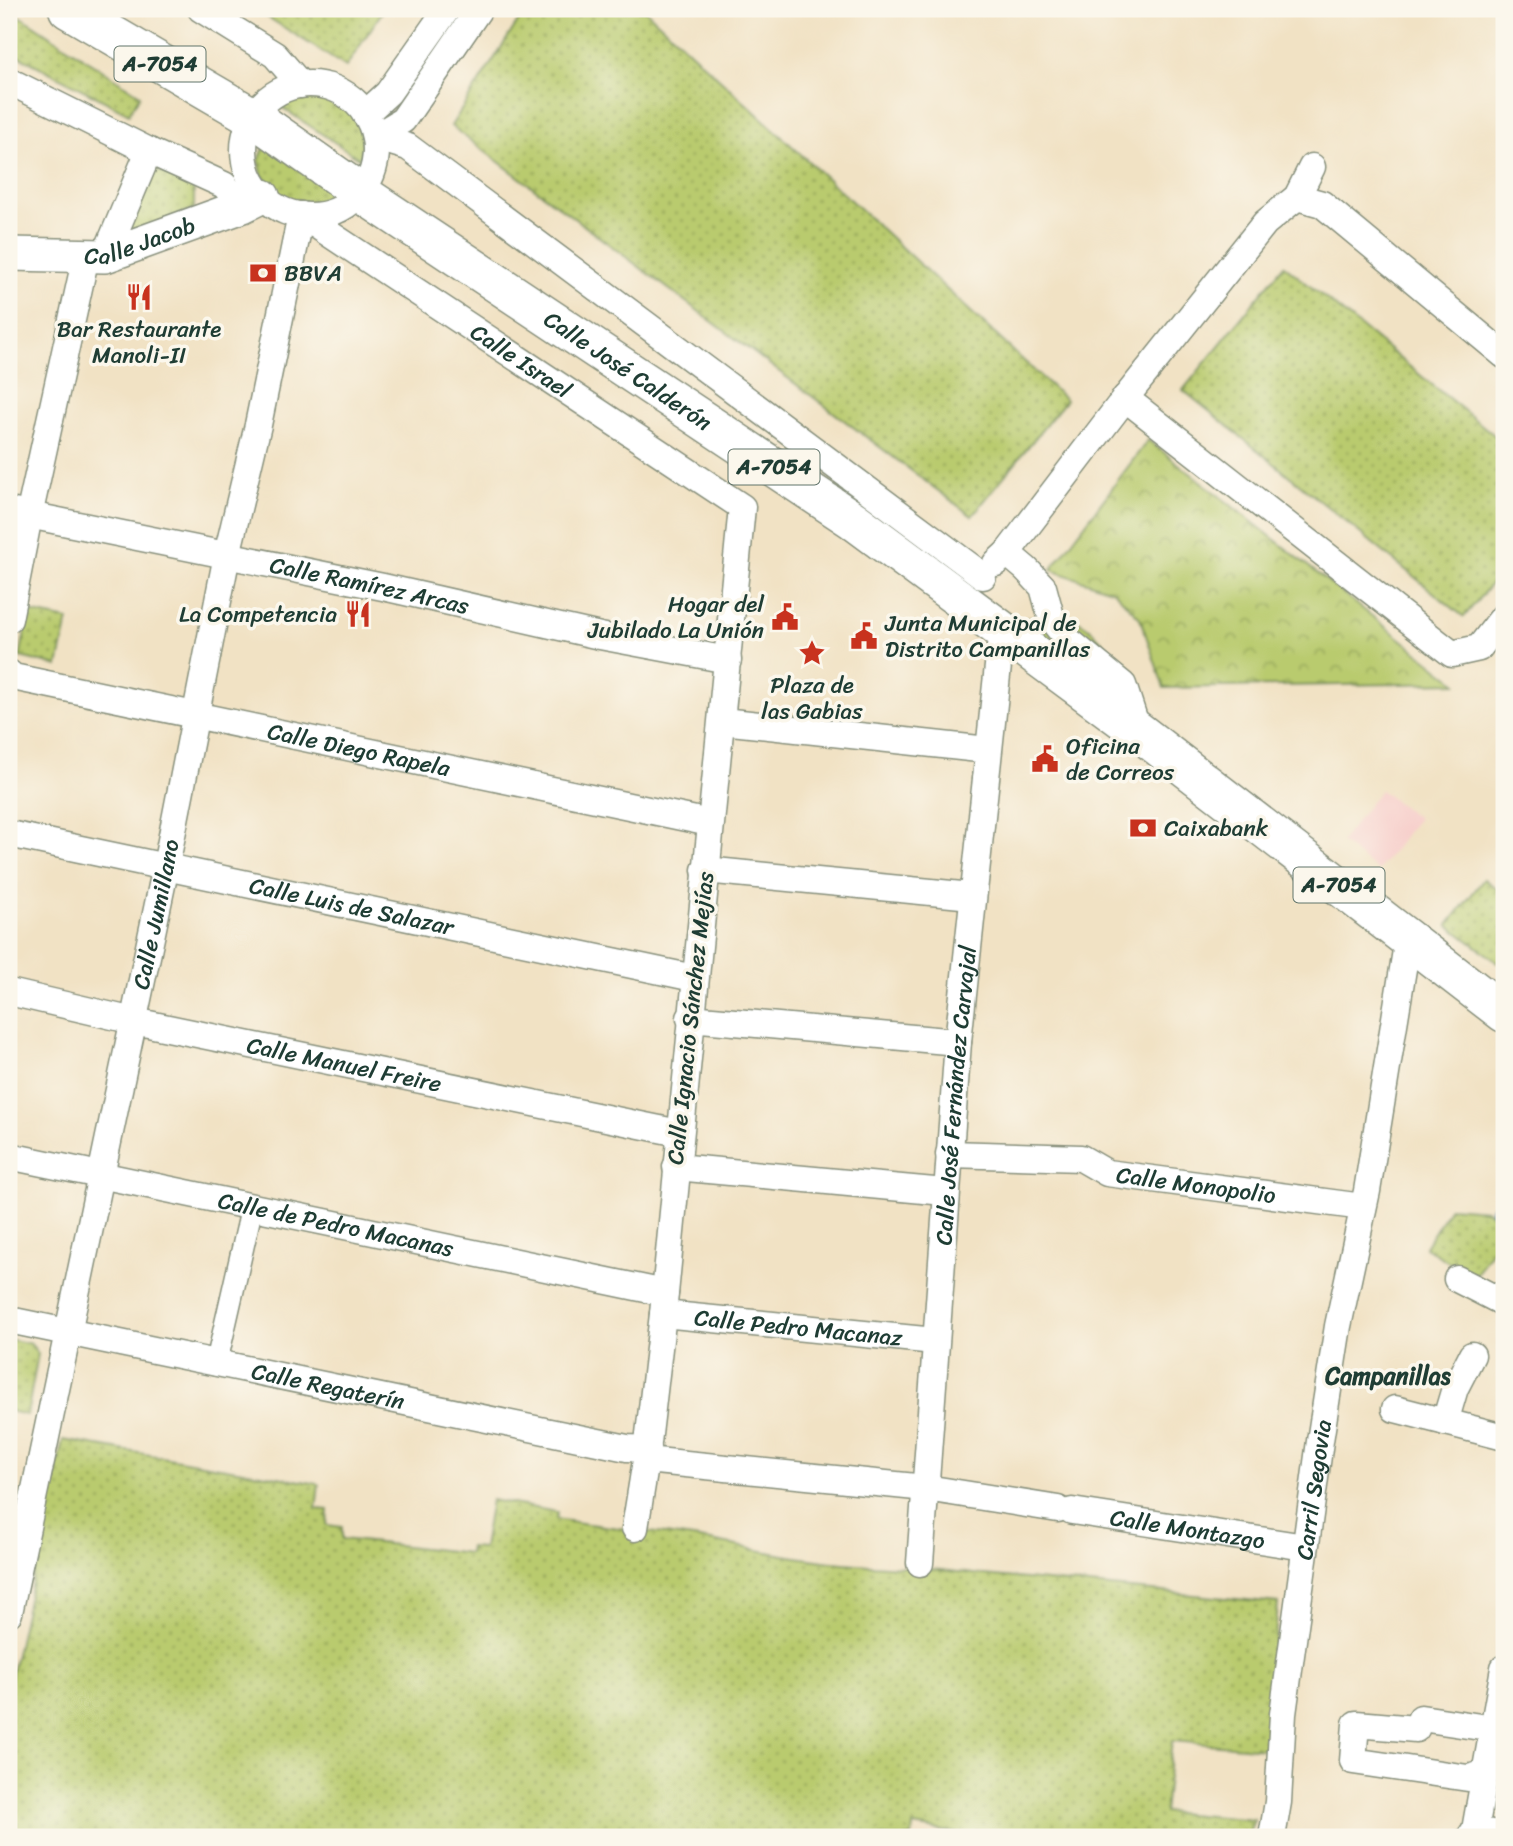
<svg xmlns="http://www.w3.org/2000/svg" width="1513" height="1846" font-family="Sriracha,sans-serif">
	<defs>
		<pattern id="grass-dots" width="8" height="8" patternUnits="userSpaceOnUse" patternTransform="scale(1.75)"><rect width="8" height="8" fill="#b9cb6e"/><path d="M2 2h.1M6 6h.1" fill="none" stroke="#96a65b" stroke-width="1.8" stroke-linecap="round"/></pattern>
		<pattern id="park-crowns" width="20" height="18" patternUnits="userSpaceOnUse" patternTransform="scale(1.75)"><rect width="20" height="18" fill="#b9cb6e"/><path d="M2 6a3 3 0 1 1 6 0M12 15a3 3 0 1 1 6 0" fill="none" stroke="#96a65b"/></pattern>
		<pattern id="water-rules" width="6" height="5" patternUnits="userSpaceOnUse" patternTransform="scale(1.75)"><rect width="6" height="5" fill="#78bfef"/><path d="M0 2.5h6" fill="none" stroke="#629cc2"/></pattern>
	</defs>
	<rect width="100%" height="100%" fill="#fbf7ec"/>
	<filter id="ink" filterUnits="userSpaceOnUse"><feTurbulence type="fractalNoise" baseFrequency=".0143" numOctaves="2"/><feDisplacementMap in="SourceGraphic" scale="14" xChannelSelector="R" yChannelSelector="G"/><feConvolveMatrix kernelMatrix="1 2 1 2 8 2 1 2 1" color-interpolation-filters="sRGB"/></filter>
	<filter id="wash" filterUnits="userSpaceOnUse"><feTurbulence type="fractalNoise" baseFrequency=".00686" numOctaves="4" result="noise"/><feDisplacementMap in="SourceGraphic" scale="28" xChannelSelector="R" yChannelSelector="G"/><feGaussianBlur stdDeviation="1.57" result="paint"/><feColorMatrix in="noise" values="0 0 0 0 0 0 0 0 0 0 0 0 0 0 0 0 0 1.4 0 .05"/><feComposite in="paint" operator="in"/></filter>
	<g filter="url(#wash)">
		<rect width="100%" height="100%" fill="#f1e2c4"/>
		<polygon fill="#f7d0cc" points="1380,790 1418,818 1378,871 1341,842"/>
		<g fill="url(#grass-dots)" stroke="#6c8451" stroke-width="2">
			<polygon points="9,9 140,95 129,114 9,51"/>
			<polygon points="255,9 384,9 346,67"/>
			<polygon points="526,9 644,9 1066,400 972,516 451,126"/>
			<path d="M313,95c7,1 16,2 23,5 20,10 31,38 24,59l-79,-52 11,-9z"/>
			<polygon points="265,146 335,189 328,200 307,204 281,196 262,175 259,160"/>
			<polygon points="154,169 191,185 194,191 194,209 136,231 124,228"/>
			<polygon points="1284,265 1504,443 1504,568 1464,617 1183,390"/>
			<polygon points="29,612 68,620 58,666 20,657"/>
			<path d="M1042,614c11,0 24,1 34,6 22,10 49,44 37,69l-93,-67 1,-2z"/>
			<polygon points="1484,879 1504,894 1504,967 1448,925"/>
			<polygon points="1450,1207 1486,1210 1504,1225 1504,1230 1474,1278 1425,1247"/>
			<polygon points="9,1339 31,1344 38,1354 27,1415 9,1411"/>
			<path d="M63,1440l256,44 -3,25 12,1 -1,15 15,2v12l127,14 1,-6 13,1 8,-48 66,12 -1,7c46,8 92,12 137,19 44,7 87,18 131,23 50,6 100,5 149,13l305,29 -12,146 -94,-8 -8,71 90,8 -7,17h-41l-18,-2v2h-210l-65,-11 -1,11h-890l-13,-17v-134z"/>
		</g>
		<polygon fill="url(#park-crowns)" stroke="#6c8451" stroke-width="2" points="1148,440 1457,683 1164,688 1140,618 1114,591 1051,570"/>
		<polygon fill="url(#water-rules)" stroke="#4c7e92" stroke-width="2" points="1504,1192 1504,1219 1503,1221 1490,1210"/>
	</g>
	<g filter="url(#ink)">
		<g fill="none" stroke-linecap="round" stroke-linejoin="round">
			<defs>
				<polyline id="pedestrian" points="216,1365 252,1207"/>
				<g id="minor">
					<polyline points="201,9 275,55 301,85"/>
					<polyline points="9,81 149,151 224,185 243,206"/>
					<circle cx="310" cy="150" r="66"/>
					<polyline points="365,114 388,93 447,9"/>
					<polyline points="375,137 408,147 983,576"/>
					<polyline points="375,137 403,120 479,9"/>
					<polyline points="1297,197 1322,204 1504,355"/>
					<path id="s1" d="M301,215l441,292 -79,807 -17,146 -11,68"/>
					<polyline points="105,256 149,151"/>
					<polyline points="1125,398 1452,654 1479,648 1504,616"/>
					<path id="s2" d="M9,511l374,76 217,49 128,24"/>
					<polyline points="1007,553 1119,406 1265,223 1297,197 1312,167"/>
					<polyline points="996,563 1007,553 1026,569 1043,587 1052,620 1068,640 1123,685 1138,731"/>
					<polyline points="9,619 29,516 86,256"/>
					<path id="s3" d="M9,673l4,4 697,146"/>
					<polyline points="722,721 988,750"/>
					<path id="s4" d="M9,834l685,144"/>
					<polyline points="705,870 972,896"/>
					<path id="s5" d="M9,992l125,29 545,112"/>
					<polyline points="690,1018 958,1042"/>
					<path id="s6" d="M949,1154l132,4 26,15 256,34"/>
					<path id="s7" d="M9,1156l656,137"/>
					<polyline points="676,1167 945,1192"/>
					<polyline points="1457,1279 1504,1303"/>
					<path id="s8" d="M663,1314l272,27"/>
					<path id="s9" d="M9,1320l618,128 21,1"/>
					<polyline points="1395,1409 1504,1437"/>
					<polyline points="1445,1422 1455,1388 1472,1355"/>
					<polyline points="646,1460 926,1488 1058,1509"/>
					<path id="s10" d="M1072,1511l233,36"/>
					<path id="s11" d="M920,1563l38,-521 44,-414"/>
					<path id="s12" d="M9,1613l157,-747 61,-311 31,-130 43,-210"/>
					<polyline points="1487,1773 1468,1778 1353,1761 1356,1724 1416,1729 1421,1718 1494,1729"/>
					<polyline points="1475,1830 1504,1835"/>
					<path id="s13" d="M1272,1837l6,-35 5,-88 37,-273 18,-115 29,-135 41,-253"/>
					<polyline points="1470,1837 1475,1830 1504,1668"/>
				</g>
				<g id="tertiary">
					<path id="s14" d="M9,254l96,2 138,-50 20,-10"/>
				</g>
				<g id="primary">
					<path id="s15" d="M68,9l185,108 108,76 492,327 285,211 366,282"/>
				</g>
			</defs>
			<use href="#pedestrian" stroke="#88907c" stroke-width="24"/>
			<use href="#minor" stroke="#88907c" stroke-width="29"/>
			<use href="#tertiary" stroke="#88907c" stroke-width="36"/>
			<use href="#primary" stroke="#88907c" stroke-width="41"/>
			<use href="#pedestrian" stroke="#fff" stroke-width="21"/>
			<use href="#minor" stroke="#fff" stroke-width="26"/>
			<use href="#tertiary" stroke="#fff" stroke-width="33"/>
			<use href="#primary" stroke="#fff" stroke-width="38"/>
		</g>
	</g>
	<defs>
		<symbol id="bank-bare" viewBox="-9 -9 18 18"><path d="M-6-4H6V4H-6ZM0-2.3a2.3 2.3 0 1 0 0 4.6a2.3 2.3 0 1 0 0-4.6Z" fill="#c8321e" stroke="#fbf7ec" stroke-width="2.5" paint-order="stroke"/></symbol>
		<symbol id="restaurant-bare" viewBox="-9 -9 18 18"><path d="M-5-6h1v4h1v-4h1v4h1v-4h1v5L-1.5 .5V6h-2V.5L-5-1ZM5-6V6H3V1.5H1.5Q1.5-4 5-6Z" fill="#c8321e" stroke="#fbf7ec" stroke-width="2.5" paint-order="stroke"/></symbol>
		<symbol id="civic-bare" viewBox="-9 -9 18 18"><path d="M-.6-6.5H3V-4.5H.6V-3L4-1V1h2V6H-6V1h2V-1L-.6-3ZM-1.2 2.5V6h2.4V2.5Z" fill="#c8321e" stroke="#fbf7ec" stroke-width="2.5" paint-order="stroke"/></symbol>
		<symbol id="sight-bare" viewBox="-9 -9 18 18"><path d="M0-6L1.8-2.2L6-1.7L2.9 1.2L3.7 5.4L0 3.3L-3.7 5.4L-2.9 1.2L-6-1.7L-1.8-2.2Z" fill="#c8321e" stroke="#fbf7ec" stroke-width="2.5" paint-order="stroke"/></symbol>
	</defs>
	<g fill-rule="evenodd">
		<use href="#bank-bare" x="244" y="254" width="38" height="38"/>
		<use href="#restaurant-bare" x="120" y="278" width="38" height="38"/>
		<use href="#restaurant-bare" x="339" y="595" width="38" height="38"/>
		<use href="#civic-bare" x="766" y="598" width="38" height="38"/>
		<use href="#civic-bare" x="845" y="617" width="38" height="38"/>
		<use href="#sight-bare" x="793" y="634" width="38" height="38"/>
		<use href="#civic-bare" x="1026" y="740" width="38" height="38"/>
		<use href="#bank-bare" x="1124" y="809" width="38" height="38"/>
	</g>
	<g text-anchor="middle" stroke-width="7" stroke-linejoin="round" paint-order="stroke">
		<g fill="#fbf7ec" stroke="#61756b" stroke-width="2">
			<rect x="114.5" y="46.5" width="91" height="35" rx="5"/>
			<rect x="728.5" y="449.5" width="91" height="35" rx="5"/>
			<rect x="1293.5" y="867.5" width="91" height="35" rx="5"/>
		</g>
		<g font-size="21" font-weight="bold" fill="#1f3d34">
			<text x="160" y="71">A-7054</text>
			<text x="774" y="474">A-7054</text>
			<text x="1339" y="892">A-7054</text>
		</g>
		<g font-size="23" fill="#1f3d34" stroke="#fbf7ec">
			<text dy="8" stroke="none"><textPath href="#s14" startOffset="133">Calle Jacob</textPath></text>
			<text dy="8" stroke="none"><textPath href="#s1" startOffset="264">Calle Israel</textPath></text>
			<text dy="8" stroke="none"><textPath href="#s15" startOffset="667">Calle José Calderón</textPath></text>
			<text dy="8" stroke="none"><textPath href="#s2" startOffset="368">Calle Ramírez Arcas</textPath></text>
			<text dy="8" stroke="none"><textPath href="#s3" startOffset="359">Calle Diego Rapela</textPath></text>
			<text dy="8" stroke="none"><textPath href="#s4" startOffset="350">Calle Luis de Salazar</textPath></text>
			<text dy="8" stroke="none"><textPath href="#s12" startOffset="714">Calle Jumillano</textPath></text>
			<text transform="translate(690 1018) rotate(-84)" y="8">Calle Ignacio Sánchez Mejías</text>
			<text dy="8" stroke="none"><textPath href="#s5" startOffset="343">Calle Manuel Freire</textPath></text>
			<text dy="8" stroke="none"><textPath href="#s11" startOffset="469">Calle José Fernández Carvajal</textPath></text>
			<text dy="8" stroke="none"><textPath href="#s6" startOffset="252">Calle Monopolio</textPath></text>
			<text dy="8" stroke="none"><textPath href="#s7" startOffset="334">Calle de Pedro Macanas</textPath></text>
			<text dy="8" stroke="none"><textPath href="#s8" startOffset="136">Calle Pedro Macanaz</textPath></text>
			<text dy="8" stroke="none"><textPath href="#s9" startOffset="326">Calle Regaterín</textPath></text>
			<text dy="8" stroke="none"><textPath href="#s13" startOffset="350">Carril Segovia</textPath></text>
			<text dy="8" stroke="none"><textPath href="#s10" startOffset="117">Calle Montazgo</textPath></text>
		</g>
		<g font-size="23" fill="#1f3d34" stroke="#fbf7ec" text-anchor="start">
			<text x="284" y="281">BBVA</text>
			<text x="139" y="337" text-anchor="middle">Bar Restaurante<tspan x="139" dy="26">Manoli-II</tspan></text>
			<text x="764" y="612" text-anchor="end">Hogar del<tspan x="764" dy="26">Jubilado La Unión</tspan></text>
			<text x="337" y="622" text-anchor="end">La Competencia</text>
			<text x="885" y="631">Junta Municipal de<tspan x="885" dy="26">Distrito Campanillas</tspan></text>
			<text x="812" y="693" text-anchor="middle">Plaza de<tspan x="812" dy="26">las Gabias</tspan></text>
			<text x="1066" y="754">Oficina<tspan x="1066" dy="26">de Correos</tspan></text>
			<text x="1164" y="836">Caixabank</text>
		</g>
		<g font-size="24" font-weight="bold" fill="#1f3d34" stroke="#fbf7ec">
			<text x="1388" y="1384">Campanillas</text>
		</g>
	</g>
	<rect width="1513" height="1846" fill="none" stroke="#fbf7ec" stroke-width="35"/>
</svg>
